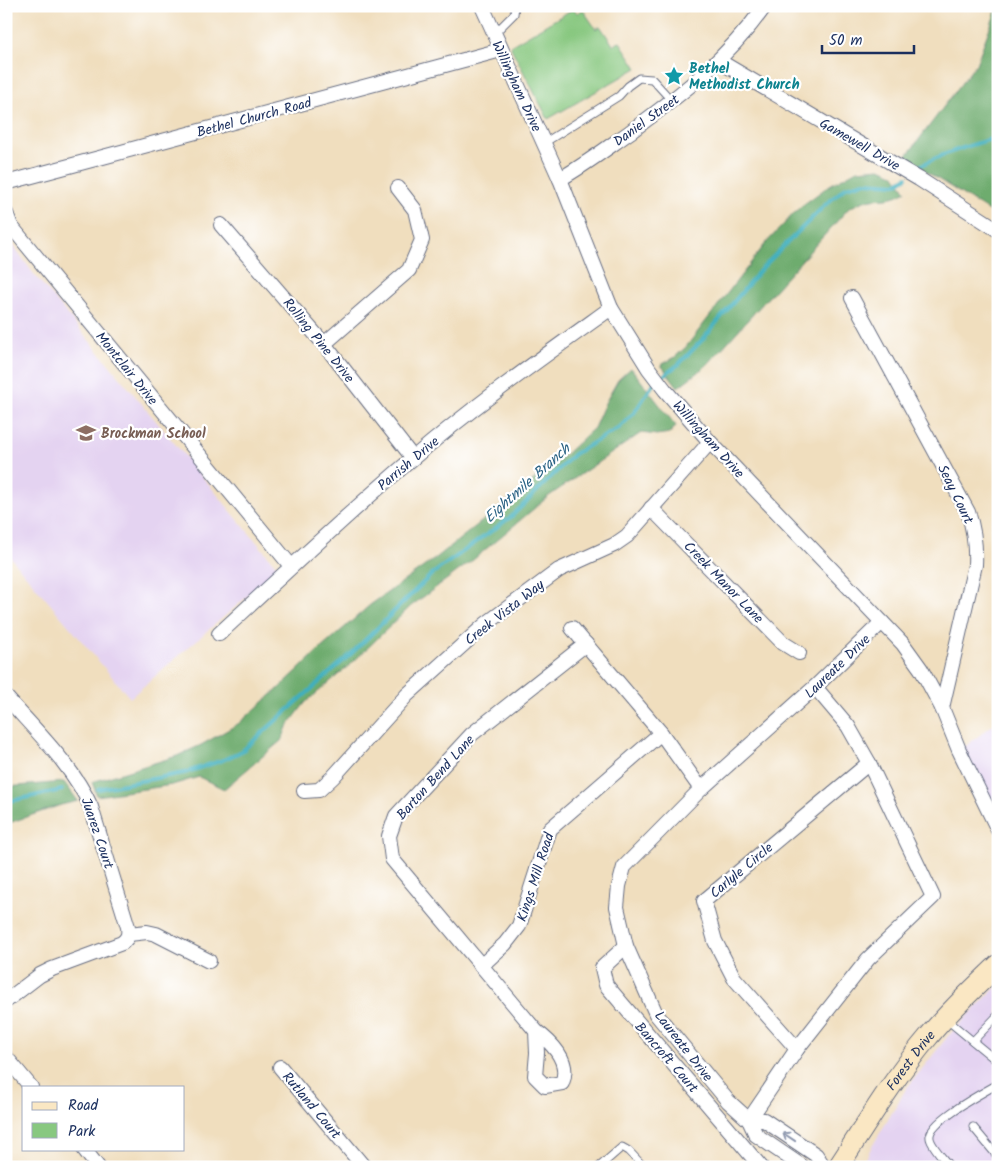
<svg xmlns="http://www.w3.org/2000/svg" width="1004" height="1173" font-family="Kalam,sans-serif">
	<rect width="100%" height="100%" fill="#fff"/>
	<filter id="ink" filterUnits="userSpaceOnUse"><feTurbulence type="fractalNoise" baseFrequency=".02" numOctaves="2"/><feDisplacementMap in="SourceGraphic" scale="10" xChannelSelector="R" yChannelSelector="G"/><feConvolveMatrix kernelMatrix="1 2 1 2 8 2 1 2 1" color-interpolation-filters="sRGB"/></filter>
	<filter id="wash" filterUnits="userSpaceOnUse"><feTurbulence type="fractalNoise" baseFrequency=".0096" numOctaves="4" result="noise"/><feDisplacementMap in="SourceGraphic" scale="20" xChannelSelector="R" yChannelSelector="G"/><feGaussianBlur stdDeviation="1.12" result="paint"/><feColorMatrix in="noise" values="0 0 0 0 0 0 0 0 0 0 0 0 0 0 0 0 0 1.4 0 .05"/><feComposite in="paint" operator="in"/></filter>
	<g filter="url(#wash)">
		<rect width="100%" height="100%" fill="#f0debe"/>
		<g fill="#e4d3f1">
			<polygon points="6,235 33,273 279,569 130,698 6,552"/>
			<polygon points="998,721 998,819 962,749"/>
			<polygon points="998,985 998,1167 860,1167 906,1089 948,1036"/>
		</g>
		<polygon fill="#88c880" stroke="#527c6f" points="573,9 577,13 583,10 596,29 600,26 613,45 620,42 637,68 548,119 510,46"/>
		<g fill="#6eac6e" stroke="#446e66">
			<polygon points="998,6 998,217 905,158 976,64"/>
			<path d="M880,168l14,6 12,17c-12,8 -21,7 -34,8 -8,1 -16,6 -23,9l-142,157 -29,22 -17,-22 14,-8 11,-10 80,-104 34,-36 30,-22 27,-15z"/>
			<polygon points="631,368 676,426 670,433 657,435 641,433 549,496 473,560 411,606 352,663 305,703 287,727 282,740 224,789 199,777 172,785 97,796 92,782 177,756 201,745 238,724 276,691 319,650 370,605 436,558 566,454 594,428 605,403 618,380"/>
			<polygon points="64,782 78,801 61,805 6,824 6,787"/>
		</g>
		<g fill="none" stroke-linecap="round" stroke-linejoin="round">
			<g stroke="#41afbe" stroke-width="4">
				<path d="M912,172c17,-15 63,-28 86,-35"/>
				<polyline points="98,789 184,773 223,760 242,751 352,653 432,574 511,517 574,454 619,428 634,413 654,383 679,364 704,338 761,269 825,205 846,187 864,182 896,184 907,177"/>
				<polyline points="6,802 62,790"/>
			</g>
		</g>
	</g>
	<g filter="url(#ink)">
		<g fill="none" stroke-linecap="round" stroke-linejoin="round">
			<defs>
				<g id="service">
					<polyline points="494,34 514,14 515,6"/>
					<polyline points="544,143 619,96 628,86 639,78 652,79 672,101"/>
					<polyline points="946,1019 998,1062"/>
					<polyline points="973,1041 998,1015"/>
					<polyline points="973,1127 998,1157"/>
					<polyline points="599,1167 622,1147 629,1151 644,1167"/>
					<path d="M950,1167c-5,-7 -19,-21 -20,-29 -3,-16 54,-46 68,-54"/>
				</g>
				<g id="minor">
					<polyline points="482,6 560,179 611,308 649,369 665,390 710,442 903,644 921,669 942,708 959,750 998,830"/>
					<polyline points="719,61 919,179 998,230"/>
					<path d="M560,179c25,-14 47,-31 70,-47 53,-39 96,-72 135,-126"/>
					<polyline points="6,183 501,50"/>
					<polyline points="6,213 11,226 291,566"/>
					<polyline points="221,225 324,344 413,458"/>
					<path d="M852,298l116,214c6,18 8,34 7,53l-33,143"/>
					<polyline points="324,344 409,270 422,240 415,210 398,188"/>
					<polyline points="651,508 783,643 799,653"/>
					<polyline points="572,628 661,733 701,789"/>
					<path d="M219,634c64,-59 127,-119 193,-175 63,-54 131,-102 199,-151"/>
					<path d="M6,697c29,33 68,70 85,110l37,120c1,8 0,11 -6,16l-70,26 -12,6 -34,26"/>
					<polyline points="304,791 319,790 333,777 407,695 486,624 559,570 614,545 627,536 710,442"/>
					<polyline points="129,934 147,932 156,934 209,961"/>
					<polyline points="626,946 602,968 606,985 761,1167"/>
					<polyline points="481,966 505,944 519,926 550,829 661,733"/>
					<path d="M536,1031c16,12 35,31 26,52l-17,3 -10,-10 2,-23 -1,-22 -144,-172 -3,-23 7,-20 76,-82 114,-90"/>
					<polyline points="797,1049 734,978 715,941 704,901 869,763"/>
					<polyline points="6,1057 31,1087"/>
					<polyline points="280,1067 364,1167"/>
					<polyline points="749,1120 797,1049 868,959 933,897 869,763 848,726 815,687"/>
					<polyline points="749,1120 764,1120 816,1155 824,1167"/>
					<polyline points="84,1149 98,1167"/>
					<polyline points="803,1167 756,1135 749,1120 728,1101 656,1014 626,946 617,907 619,886 624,867 701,789 815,687 882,622"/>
				</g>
				<g id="secondary">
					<path id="s1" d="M838,1167c29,-44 57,-91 91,-131 21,-26 45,-48 69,-71"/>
				</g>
			</defs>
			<use href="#service" stroke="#666c80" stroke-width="9"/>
			<use href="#minor" stroke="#666c80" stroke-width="16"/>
			<use href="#secondary" stroke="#666c80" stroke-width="22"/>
			<use href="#service" stroke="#fff" stroke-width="7"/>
			<use href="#minor" stroke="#fff" stroke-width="14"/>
			<use href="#secondary" stroke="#fae7c3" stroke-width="20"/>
		</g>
		<defs><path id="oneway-shaft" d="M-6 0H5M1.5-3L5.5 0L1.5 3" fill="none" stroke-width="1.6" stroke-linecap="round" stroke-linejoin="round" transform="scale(1.25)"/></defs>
		<use stroke="#8d97ae" href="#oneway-shaft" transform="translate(789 1137) rotate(-146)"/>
	</g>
	<defs>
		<symbol id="sight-bare" viewBox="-9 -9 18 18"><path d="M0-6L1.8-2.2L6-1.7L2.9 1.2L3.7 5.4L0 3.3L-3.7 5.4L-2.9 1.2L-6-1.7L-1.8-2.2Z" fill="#0f9aa8" stroke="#fff" stroke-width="2.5" paint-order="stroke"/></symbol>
		<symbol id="school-bare" viewBox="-9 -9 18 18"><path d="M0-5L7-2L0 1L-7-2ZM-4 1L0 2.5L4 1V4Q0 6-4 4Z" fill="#8d6e63" stroke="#fff" stroke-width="2.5" paint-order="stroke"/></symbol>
	</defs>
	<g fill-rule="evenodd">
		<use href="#sight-bare" x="660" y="62" width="28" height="28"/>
		<use href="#school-bare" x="72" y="419" width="28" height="28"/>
	</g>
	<g text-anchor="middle" stroke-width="4.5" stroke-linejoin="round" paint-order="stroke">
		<g font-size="14" font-weight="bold" fill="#0d838f" stroke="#fff" text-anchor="start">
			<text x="689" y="73">Bethel<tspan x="689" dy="16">Methodist Church</tspan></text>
		</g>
		<g font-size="14" fill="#1b2f5e" stroke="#fff">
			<text transform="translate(517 86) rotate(65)" y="5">Willingham Drive</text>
			<text transform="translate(254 117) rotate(-15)" y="5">Bethel Church Road</text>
			<text transform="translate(646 120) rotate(-36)" y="5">Daniel Street</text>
			<text transform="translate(860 144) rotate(30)" y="5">Gamewell Drive</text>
			<text transform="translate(319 340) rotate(51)" y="5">Rolling Pine Drive</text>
			<text transform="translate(127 368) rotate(51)" y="5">Montclair Drive</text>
			<text transform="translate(709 439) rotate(48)" y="5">Willingham Drive</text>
			<text transform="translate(408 463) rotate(-40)" y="5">Parrish Drive</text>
			<text transform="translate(956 494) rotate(64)" y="5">Seay Court</text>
			<text transform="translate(724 582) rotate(46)" y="5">Creek Manor Lane</text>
			<text transform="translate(504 612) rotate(-38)" y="5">Creek Vista Way</text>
			<text transform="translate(837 666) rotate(-44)" y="5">Laureate Drive</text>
			<text transform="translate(435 777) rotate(-48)" y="5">Barton Bend Lane</text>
			<text transform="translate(98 833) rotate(71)" y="5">Juarez Court</text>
			<text transform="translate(741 870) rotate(-40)" y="5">Carlyle Circle</text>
			<text transform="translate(535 877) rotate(-72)" y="5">Kings Mill Road</text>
			<text transform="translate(684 1046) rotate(52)" y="5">Laureate Drive</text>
			<text transform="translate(667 1057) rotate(49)" y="5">Bancroft Court</text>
			<text dy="5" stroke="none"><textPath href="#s1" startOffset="129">Forest Drive</textPath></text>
			<text transform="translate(312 1105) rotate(50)" y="5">Rutland Court</text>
		</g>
		<g font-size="14" font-weight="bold" fill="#785e54" stroke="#fff" text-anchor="start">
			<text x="101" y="438">Brockman School</text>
		</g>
		<g font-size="15" font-style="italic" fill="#2a6284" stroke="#fff">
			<text transform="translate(527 483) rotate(-42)" y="5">Eightmile Branch</text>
		</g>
	</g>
	<rect width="1004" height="1173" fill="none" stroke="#fff" stroke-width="25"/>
	<rect x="22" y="1086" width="162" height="65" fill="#ffffff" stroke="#a4acbf"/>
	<rect x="32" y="1102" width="25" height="8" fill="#fae7c3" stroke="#a4acbf"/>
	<text x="68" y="1110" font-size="15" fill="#1b2f5e">Road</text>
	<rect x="32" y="1123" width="25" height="15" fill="#88c880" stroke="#a4acbf"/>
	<text x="68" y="1136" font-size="15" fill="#1b2f5e">Park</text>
	<path d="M822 45v8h92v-8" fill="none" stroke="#1b2f5e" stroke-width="2.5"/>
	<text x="829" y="45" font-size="15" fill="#1b2f5e" stroke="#ffffff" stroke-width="4" paint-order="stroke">50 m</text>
</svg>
